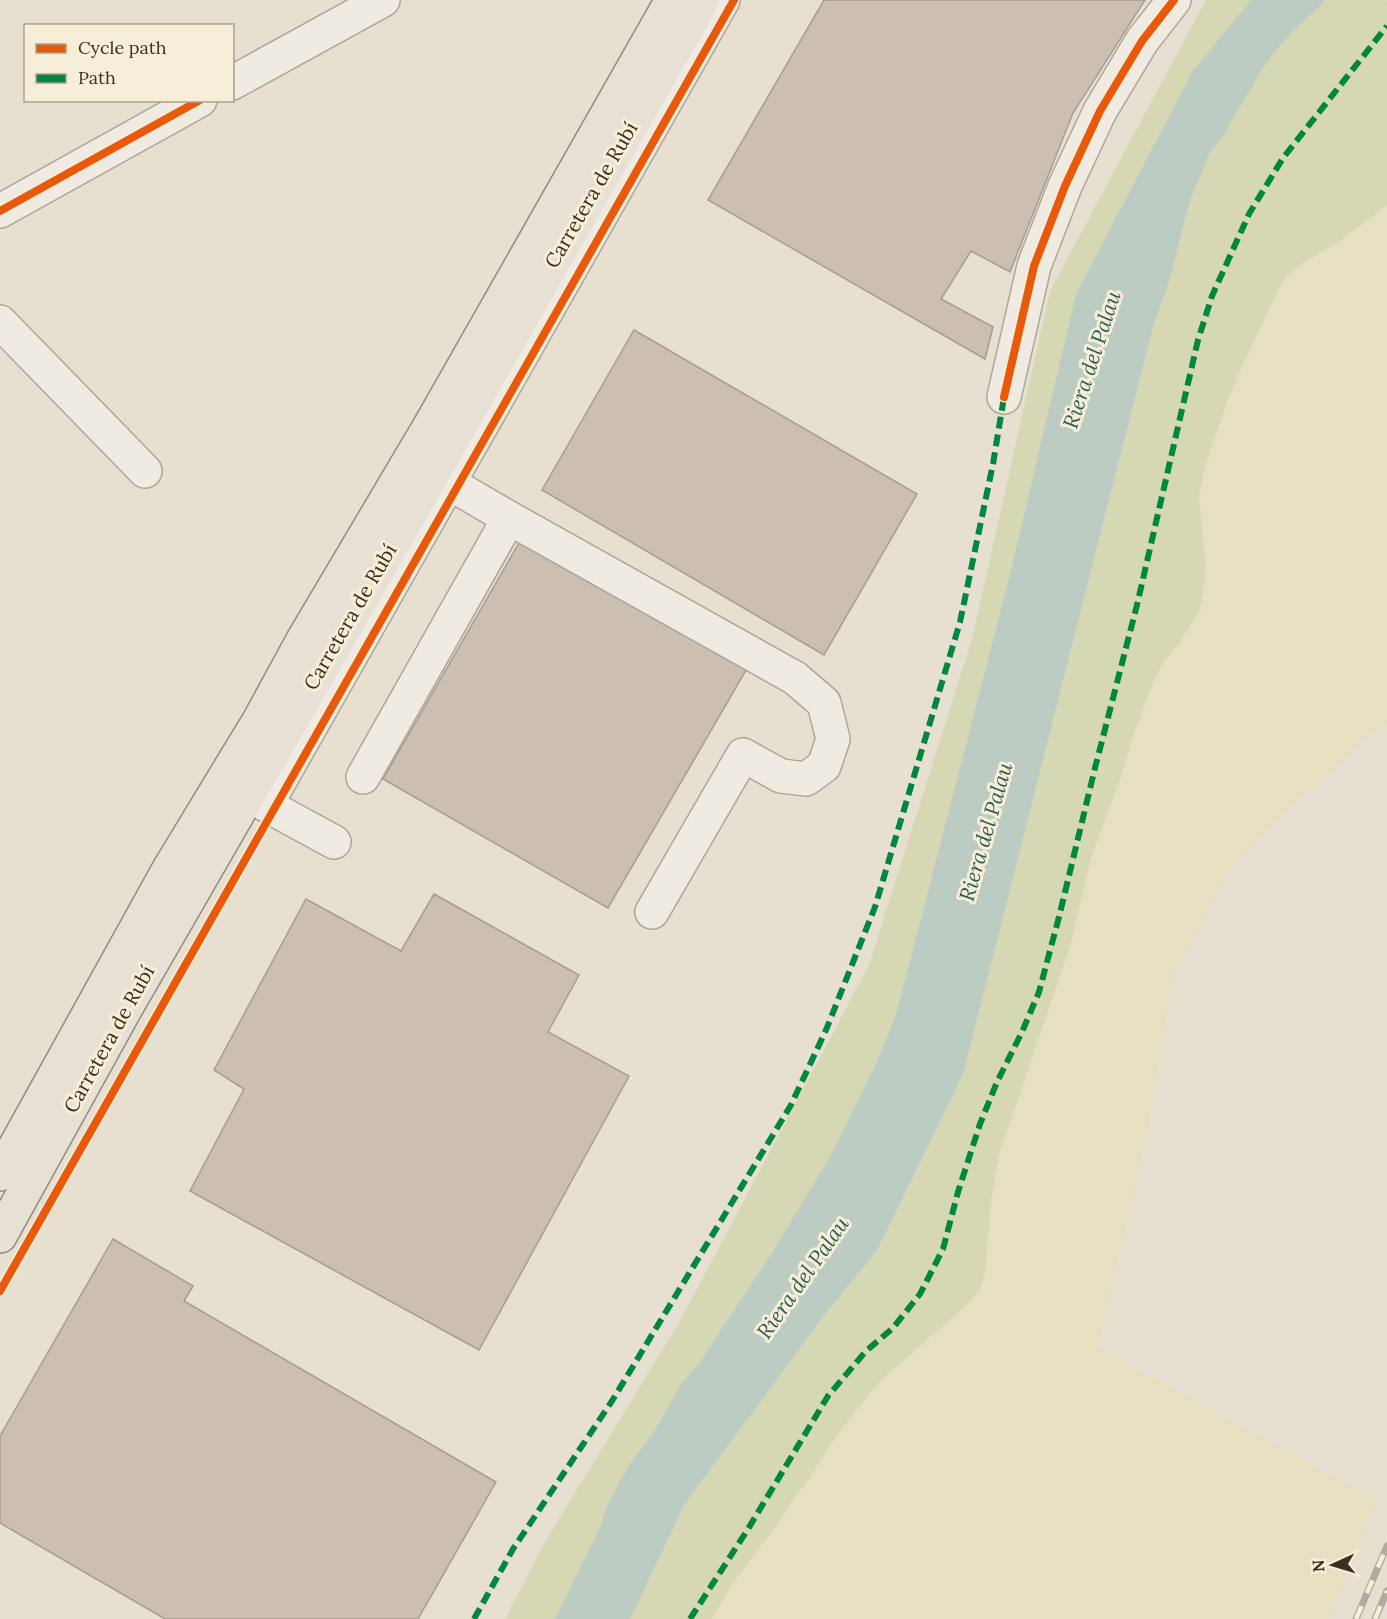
<svg xmlns="http://www.w3.org/2000/svg" width="1387" height="1619" font-family="Lora,serif">
	<rect width="100%" height="100%" fill="#e7e0d1"/>
	<polygon fill="#e6dfc2" points="1387,205 1387,723 1368,737 1330,774 1297,801 1255,843 1226,876 1184,957 1173,973 1148,1131 1098,1347 1378,1500 1329,1619 712,1619 733,1583 774,1529 797,1494 811,1476 834,1439 857,1409 882,1379 967,1305 985,1272 991,1200 999,1155 1070,946 1091,858 1120,779 1135,730 1154,680 1164,661 1178,645 1206,571 1199,496 1204,469 1227,402 1242,366 1283,280 1300,265 1320,255"/>
	<g fill="#d6d7b3">
		<polygon points="1206,0 1251,0 1192,72 1076,294 1008,582 901,995 895,1018 874,1068 832,1153 770,1256 699,1363 681,1384 656,1428 629,1465 607,1506 600,1527 555,1619 505,1619 545,1542 679,1323 869,965 972,639 1050,291"/>
		<polygon points="1326,0 1386,0 1387,3 1387,205 1338,242 1300,265 1283,280 1242,366 1227,402 1204,469 1199,496 1206,571 1200,610 1178,645 1164,661 1154,680 1135,730 1120,779 1091,858 1070,946 999,1155 991,1200 985,1272 980,1289 967,1305 882,1379 857,1409 834,1439 811,1476 797,1494 774,1529 733,1583 712,1619 630,1619 685,1504 826,1313 876,1252 954,1094 964,1071 1154,323 1183,231 1191,198 1210,153 1224,135 1262,69 1276,50 1292,32"/>
	</g>
	<polygon fill="#bcccc2" points="1251,0 1326,0 1292,32 1276,50 1262,69 1224,135 1210,153 1191,198 1169,282 1154,323 964,1071 954,1094 876,1252 826,1313 685,1504 630,1619 555,1619 600,1527 607,1506 629,1465 656,1428 681,1384 699,1363 770,1256 832,1153 874,1068 895,1018 901,995 1008,582 1076,294 1192,72"/>
	<g fill="#cbbfb2" stroke="#a89c90" stroke-width="1.5">
		<polygon points="824,0 1145,0 1073,113 1010,272 971,251 941,299 993,327 985,359 708,200"/>
		<polygon points="634,330 917,494 824,655 542,490"/>
		<polygon points="523,536 749,665 608,908 383,779"/>
		<polygon points="434,894 579,975 548,1032 629,1076 479,1350 190,1191 244,1089 214,1070 306,899 401,951"/>
		<polygon points="113,1239 193,1286 184,1301 496,1482 418,1619 165,1619 0,1523 0,1436"/>
	</g>
	<g fill="none" stroke-linecap="round" stroke-linejoin="round">
		<defs>
			<g id="minor">
				<polyline points="232,83 383,0"/>
				<polyline points="0,211 200,100"/>
				<polyline points="0,322 145,471"/>
				<polyline points="1004,397 1034,266 1065,186 1100,111 1142,41 1174,0"/>
				<polyline points="449,483 509,518 795,678 824,703 833,739 824,766 806,779 781,776 743,755 652,912"/>
				<polyline points="363,777 509,518"/>
				<polyline points="334,842 266,805 723,0"/>
			</g>
			<g id="major">
				<polyline points="0,1174 169,869 260,719 303,640 431,424 672,0"/>
				<polyline points="0,1236 123,1013 353,614 703,0"/>
			</g>
		</defs>
		<use href="#minor" stroke="#ada599" stroke-width="36"/>
		<use href="#major" stroke="#928b80" stroke-width="36"/>
		<use href="#minor" stroke="#efebe3" stroke-width="33"/>
		<use href="#major" stroke="#e6e1d4" stroke-width="33"/>
		<defs>
			<g id="rail">
				<polyline points="1356,1619 1387,1546"/>
				<polyline points="1375,1619 1387,1591"/>
			</g>
		</defs>
		<use href="#rail" stroke="#afaaa2" stroke-width="7"/>
		<use href="#rail" stroke="#f7eed8" stroke-width="4.5" stroke-dasharray="14" stroke-linecap="butt"/>
		<g stroke="#00873e" stroke-width="6" stroke-dasharray="12 6" stroke-linecap="butt">
			<polyline points="474,1619 513,1549 612,1401 791,1105 826,1030 875,907 960,622 993,464 1004,397"/>
			<polyline points="690,1619 748,1529 828,1396 866,1351 893,1328 920,1294 943,1249 958,1192 980,1124 997,1082 1022,1032 1039,992 1059,917 1095,768 1137,605 1198,340 1212,296 1249,214 1283,158 1387,26"/>
		</g>
		<defs>
			<g id="cycleway">
				<polyline points="0,211 200,100"/>
				<polyline points="1004,397 1034,266 1065,186 1100,111 1142,41 1174,0"/>
				<polyline points="0,1291 734,0"/>
			</g>
		</defs>
		<use href="#cycleway" stroke="#f7eed8" stroke-width="11"/>
		<use href="#cycleway" stroke="#e8590c" stroke-width="8"/>
	</g>
	<g text-anchor="middle" stroke-width="6" stroke-linejoin="round" paint-order="stroke">
		<g font-size="20" fill="#3d2e20" stroke="#f7eed8">
			<text transform="translate(591 195) rotate(-60)" y="7">Carretera de Rubí</text>
			<text transform="translate(350 617) rotate(-60)" y="7">Carretera de Rubí</text>
			<text transform="translate(109 1039) rotate(-61)" y="7">Carretera de Rubí</text>
		</g>
		<g font-size="21" font-style="italic" fill="#2f5d5a" stroke="#f7eed8">
			<text transform="translate(1092 360) rotate(-72)" y="7">Riera del Palau</text>
			<text transform="translate(986 832) rotate(-74)" y="7">Riera del Palau</text>
			<text transform="translate(803 1278) rotate(-55)" y="7">Riera del Palau</text>
		</g>
	</g>
	<rect x="24" y="24" width="210" height="78" fill="#f7eed8" stroke="#ada18e" stroke-width="1.5"/>
	<rect x="36" y="44" width="30" height="9" fill="#e8590c" stroke="#ada18e" stroke-width="1.5"/>
	<text x="78" y="54" font-size="18" fill="#3d2e20">Cycle path</text>
	<rect x="36" y="74" width="30" height="9" fill="#00873e" stroke="#ada18e" stroke-width="1.5"/>
	<text x="78" y="84" font-size="18" fill="#3d2e20">Path</text>
	<g transform="translate(1333 1565) rotate(266)" stroke="#f7eed8" stroke-width="4.5" paint-order="stroke">
	<path d="M0-4.5L10 22L0 15L-10 22Z" fill="#3d2e20"/>
	<text y="-9" font-size="16" font-weight="bold" text-anchor="middle" fill="#3d2e20">N</text>
	</g>
</svg>
